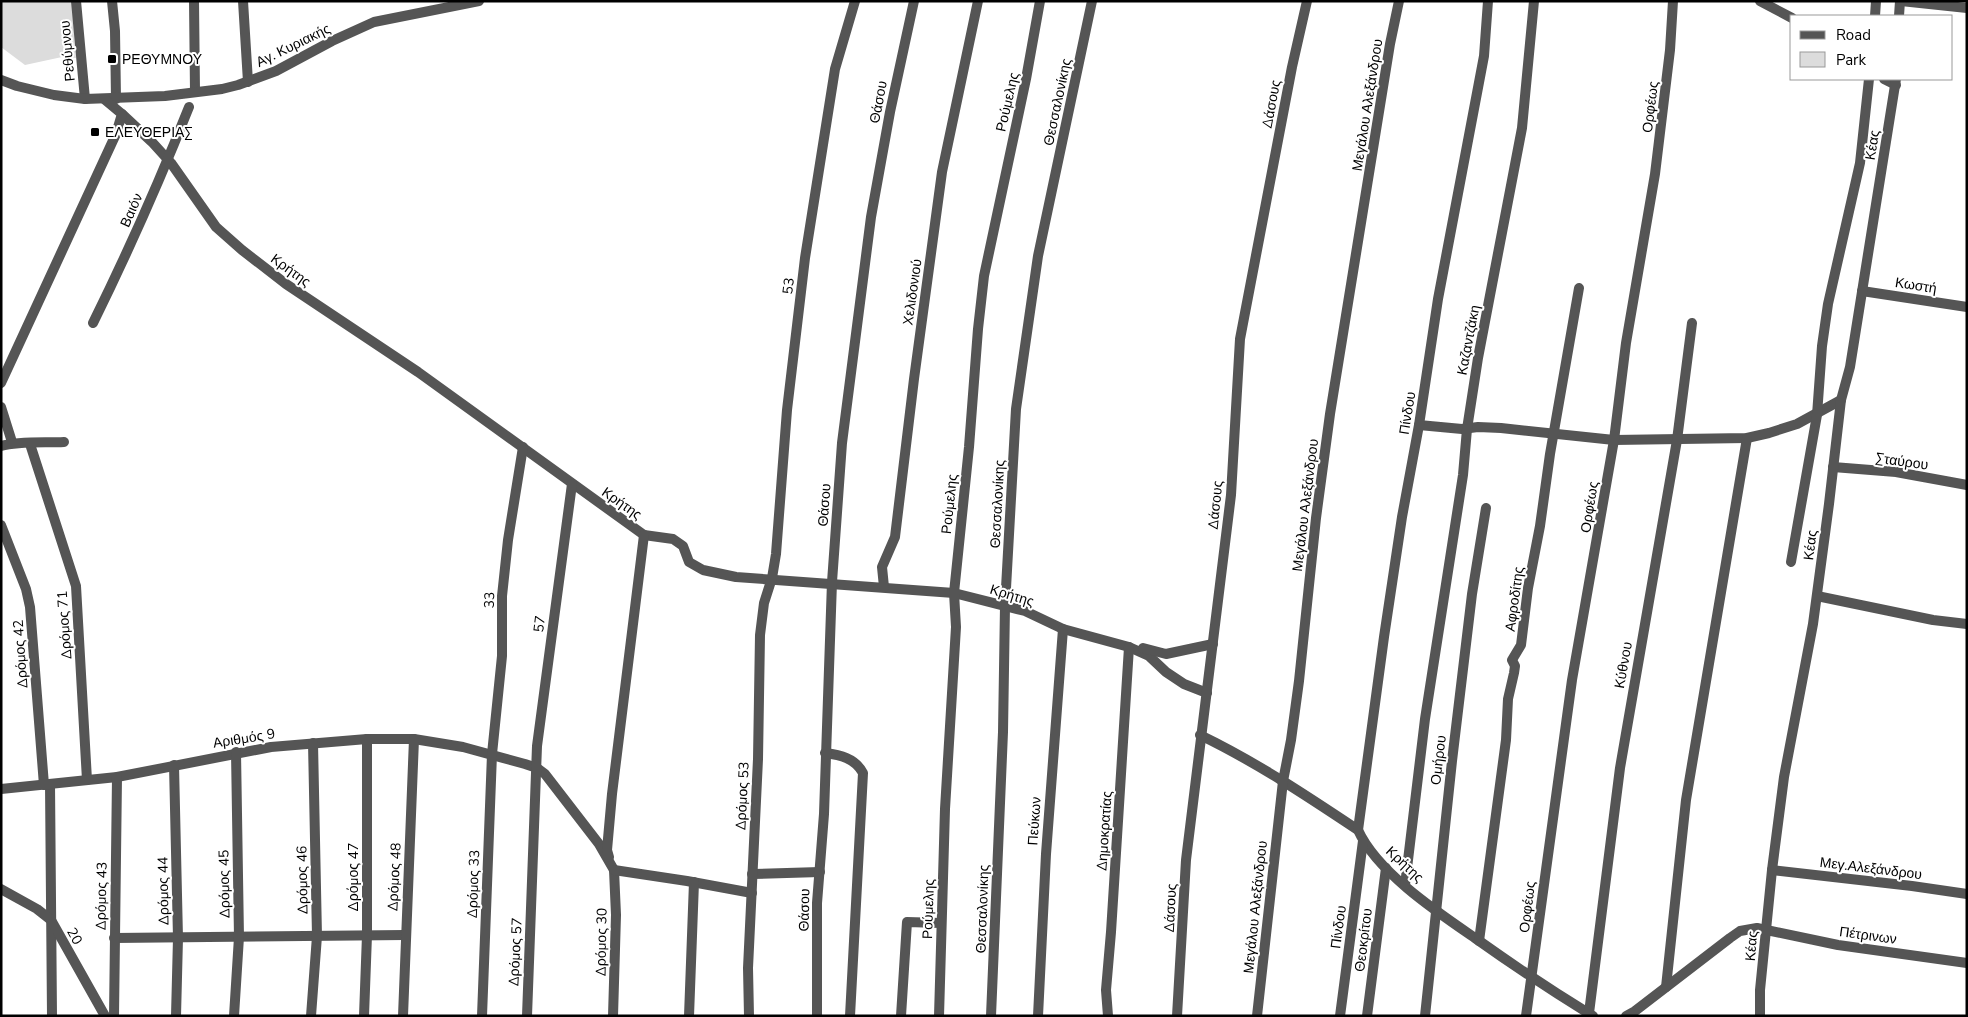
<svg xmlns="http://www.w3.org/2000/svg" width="1968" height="1017" font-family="'Nunito Sans',sans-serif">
	<rect width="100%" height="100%" fill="#fff"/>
	<polygon fill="#dcdcdc" points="1,1 72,1 76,58 62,57 25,65 1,47"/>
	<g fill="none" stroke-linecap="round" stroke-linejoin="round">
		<g stroke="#555" stroke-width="10">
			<polyline points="76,1 85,99"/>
			<polyline points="112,1 115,31 116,99"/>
			<polyline points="194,1 195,92"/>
			<polyline points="243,1 248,82"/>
			<polyline points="1760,1 1792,18"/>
			<polyline points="1901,1 1967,8"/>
			<polyline points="1875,16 1876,1"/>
			<polyline points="1899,16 1900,1"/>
			<polyline points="1884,79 1896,85"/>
			<polyline points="1,80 17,86 54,95 85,99 165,96 222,89 238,85 276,71 332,41 374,22 479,1"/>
			<polyline points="122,114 152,142 171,163 216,227 242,250 286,284 418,372 644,535 673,539 683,546 689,562 703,570 736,577 954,593 1025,611 1063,629 1129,647 1149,656 1166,672 1184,684 1207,693"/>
			<polyline points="1862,291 1967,307"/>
			<path d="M93,323c35,-71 67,-143 96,-216"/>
			<polyline points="1,383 116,134 122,114 104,99"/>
			<polyline points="1,407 12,442"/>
			<polyline points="1419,425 1462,429 1478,427 1501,428 1614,440 1747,438 1769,433 1797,424 1841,400"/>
			<polyline points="30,444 76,586 87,780"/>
			<path d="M1,446c18,-5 44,-3 63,-4"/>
			<polyline points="1833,467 1896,472 1967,485"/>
			<polyline points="1,525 26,589 30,607 44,785"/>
			<polyline points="1791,562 1817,415 1822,346 1828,304 1860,163 1869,79"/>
			<polyline points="884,587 882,567 895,537 914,379 942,172 978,1"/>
			<polyline points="1817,596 1933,620 1967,624"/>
			<polyline points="1143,648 1166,654 1213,644"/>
			<path d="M1200,735c56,27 107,61 158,95 19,42 79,82 117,108 38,27 77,53 118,78"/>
			<path d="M825,753c15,2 30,5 38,20l-13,243"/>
			<polyline points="174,765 178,938 176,1016"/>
			<polyline points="50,784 52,1016"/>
			<polyline points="1,789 117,777 271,747 367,739 414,739 463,747 525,764 537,768 545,774 599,844 614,870 616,915 613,1016"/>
			<polyline points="1358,830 1384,637 1402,517 1419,425 1438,299 1484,56 1488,1"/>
			<polyline points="609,857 607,850 612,794 644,535"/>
			<polyline points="614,870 687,881 752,893"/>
			<polyline points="1772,870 1912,886 1967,894"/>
			<polyline points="752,874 820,872"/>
			<polyline points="1405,885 1425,719 1463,475 1467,429 1478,358 1522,128 1534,1"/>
			<polyline points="1,889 37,909 51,920 105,1016"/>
			<polyline points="114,938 405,935"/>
			<polyline points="1479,941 1506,740 1508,699 1514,673 1515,666 1512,660 1521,645 1528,588 1540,526 1550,454 1579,288"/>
			<polyline points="1666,987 1686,800 1747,438"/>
			<polyline points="1589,1013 1620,768 1677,440 1692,323"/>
			<polyline points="114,1016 117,777"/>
			<polyline points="234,1016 239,937 236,752"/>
			<polyline points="311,1016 317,936 313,743"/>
			<polyline points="364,1016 367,935 367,739"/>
			<polyline points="403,1016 414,739"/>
			<polyline points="482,1016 492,754 502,656 502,596 508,540 523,447"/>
			<polyline points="527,1016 537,746 572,484"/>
			<polyline points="689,1016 694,882"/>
			<polyline points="749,1016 748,968 758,759 760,635 764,603 772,578 776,554 787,410 805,258 835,69 855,1"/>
			<polyline points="817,1016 817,903 824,814 832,582 842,443 871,217 890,112 914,1"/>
			<polyline points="901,1016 907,922 941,923"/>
			<polyline points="939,1016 945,809 956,627 954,593 969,447 978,329 984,276 1026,79 1040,1"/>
			<polyline points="991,1016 1003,732 1005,606 1016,409 1038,256 1092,1"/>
			<polyline points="1038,1016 1046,854 1063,629"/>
			<polyline points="1108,1016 1106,990 1111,932 1129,647"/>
			<polyline points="1177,1016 1186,860 1231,495 1240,339 1292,67 1307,1"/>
			<polyline points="1257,1016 1283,781 1291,740 1299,681 1316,518 1330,414 1390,44 1399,1"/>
			<polyline points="1340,1016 1363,841"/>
			<polyline points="1367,1016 1386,868"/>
			<polyline points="1425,1016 1452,761 1472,594 1486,508"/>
			<polyline points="1526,1016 1572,680 1614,440 1626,343 1655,174 1670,50 1673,1"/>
			<polyline points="1626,1016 1635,1011 1730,938 1740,931 1757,928 1838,945 1967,963"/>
			<polyline points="1760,1016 1760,990 1772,870 1784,777 1813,624 1829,504 1841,400 1850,367 1896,79"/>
		</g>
	</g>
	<g fill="#000" stroke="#fff" stroke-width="2">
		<rect x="107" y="54" width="10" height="10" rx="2.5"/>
		<rect x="90" y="127" width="10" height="10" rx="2.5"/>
	</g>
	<g text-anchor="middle" stroke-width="4" stroke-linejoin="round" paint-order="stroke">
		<g font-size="14" fill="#000" stroke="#fff">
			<text transform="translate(293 45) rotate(-26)" y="5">Αγ. Κυριακής</text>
			<text transform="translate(67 51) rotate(-95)" y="5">Ρεθύμνου</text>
			<text transform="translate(878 102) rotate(-79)" y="5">Θάσου</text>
			<text transform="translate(1007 102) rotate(-77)" y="5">Ρούμελης</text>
			<text transform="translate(1057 102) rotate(-78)" y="5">Θεσσαλονίκης</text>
			<text transform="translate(1271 104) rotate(-79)" y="5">Δάσους</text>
			<text transform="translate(1367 105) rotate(-81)" y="5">Μεγάλου Αλεξάνδρου</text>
			<text transform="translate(1650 107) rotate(-83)" y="5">Ορφέως</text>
			<text transform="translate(1872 145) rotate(-81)" y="5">Κέας</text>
			<text transform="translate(131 210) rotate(-66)" y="5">Βαιόν</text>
			<text transform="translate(291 270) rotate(36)" y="5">Κρήτης</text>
			<text transform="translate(1916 285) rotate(9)" y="5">Κωστή</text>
			<text transform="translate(788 286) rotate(-83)" y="5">53</text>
			<text transform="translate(912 292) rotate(-82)" y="5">Χελιδονιού</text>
			<text transform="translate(1468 340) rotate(-79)" y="5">Καζαντζάκη</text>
			<text transform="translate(1407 413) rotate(-81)" y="5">Πίνδου</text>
			<text transform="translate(1902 461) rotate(8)" y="5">Σταύρου</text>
			<text transform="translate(622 503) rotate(35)" y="5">Κρήτης</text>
			<text transform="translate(949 504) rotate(-84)" y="5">Ρούμελης</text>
			<text transform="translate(997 504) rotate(-87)" y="5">Θεσσαλονίκης</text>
			<text transform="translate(824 505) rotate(-86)" y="5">Θάσου</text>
			<text transform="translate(1215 505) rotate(-84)" y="5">Δάσους</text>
			<text transform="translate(1305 505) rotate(-83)" y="5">Μεγάλου Αλεξάνδρου</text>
			<text transform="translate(1589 507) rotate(-81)" y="5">Ορφέως</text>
			<text transform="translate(1810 545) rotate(-83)" y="5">Κέας</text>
			<text transform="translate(1012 595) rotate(17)" y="5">Κρήτης</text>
			<text transform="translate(1514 599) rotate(-82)" y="5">Αφροδίτης</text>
			<text transform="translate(489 600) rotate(-88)" y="5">33</text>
			<text transform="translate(539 624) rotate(-83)" y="5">57</text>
			<text transform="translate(64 625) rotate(-94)" y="5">Δρόμος 71</text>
			<text transform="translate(20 654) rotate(-94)" y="5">Δρόμος 42</text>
			<text transform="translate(1623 665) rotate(-80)" y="5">Κύθνου</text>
			<text transform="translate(244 738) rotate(-9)" y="5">Αριθμός 9</text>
			<text transform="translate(1438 760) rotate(-83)" y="5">Ομήρου</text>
			<text transform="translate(742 796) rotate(-87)" y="5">Δρόμος 53</text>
			<text transform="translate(1034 821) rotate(-86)" y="5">Πεύκων</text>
			<text transform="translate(1104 831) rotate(-86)" y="5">Δημοκρατίας</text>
			<text transform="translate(1405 864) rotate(43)" y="5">Κρήτης</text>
			<text transform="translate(1871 868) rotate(7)" y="5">Μεγ.Αλεξάνδρου</text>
			<text transform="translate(353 877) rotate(-90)" y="5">Δρόμος 47</text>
			<text transform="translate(394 877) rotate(-87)" y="5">Δρόμος 48</text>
			<text transform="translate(302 880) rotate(-91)" y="5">Δρόμος 46</text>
			<text transform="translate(224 884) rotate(-91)" y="5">Δρόμος 45</text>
			<text transform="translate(473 884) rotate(-88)" y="5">Δρόμος 33</text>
			<text transform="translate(163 891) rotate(-91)" y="5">Δρόμος 44</text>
			<text transform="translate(101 896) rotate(-89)" y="5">Δρόμος 43</text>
			<text transform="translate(1255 907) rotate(-84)" y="5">Μεγάλου Αλεξάνδρου</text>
			<text transform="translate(1527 907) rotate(-83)" y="5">Ορφέως</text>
			<text transform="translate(1170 908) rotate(-87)" y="5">Δάσους</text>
			<text transform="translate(928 909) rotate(-88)" y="5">Ρούμελης</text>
			<text transform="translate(982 909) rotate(-88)" y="5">Θεσσαλονίκης</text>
			<text transform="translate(804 910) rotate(-89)" y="5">Θάσου</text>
			<text transform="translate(1338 927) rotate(-82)" y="5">Πίνδου</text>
			<text transform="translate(1868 935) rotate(8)" y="5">Πέτρινων</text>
			<text transform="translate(75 936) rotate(61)" y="5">20</text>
			<text transform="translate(1363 940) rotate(-83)" y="5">Θεοκρίτου</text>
			<text transform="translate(601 942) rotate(-89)" y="5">Δρόμος 30</text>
			<text transform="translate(1751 946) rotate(-85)" y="5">Κέας</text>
			<text transform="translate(515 952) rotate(-87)" y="5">Δρόμος 57</text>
		</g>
		<g font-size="14" fill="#000" stroke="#fff" text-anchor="start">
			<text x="122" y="64">ΡΕΘΥΜΝΟΥ</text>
			<text x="105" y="137">ΕΛΕΥΘΕΡΙΑΣ</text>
		</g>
	</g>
	<rect width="1968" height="1017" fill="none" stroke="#000000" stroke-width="5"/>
	<rect x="1790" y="15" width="162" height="65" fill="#ffffff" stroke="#999999"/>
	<rect x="1800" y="31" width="25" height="8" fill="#555555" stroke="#999999"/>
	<text x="1836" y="40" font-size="15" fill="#000000">Road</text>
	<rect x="1800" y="52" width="25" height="15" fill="#dcdcdc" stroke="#999999"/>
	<text x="1836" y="65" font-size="15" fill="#000000">Park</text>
</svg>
